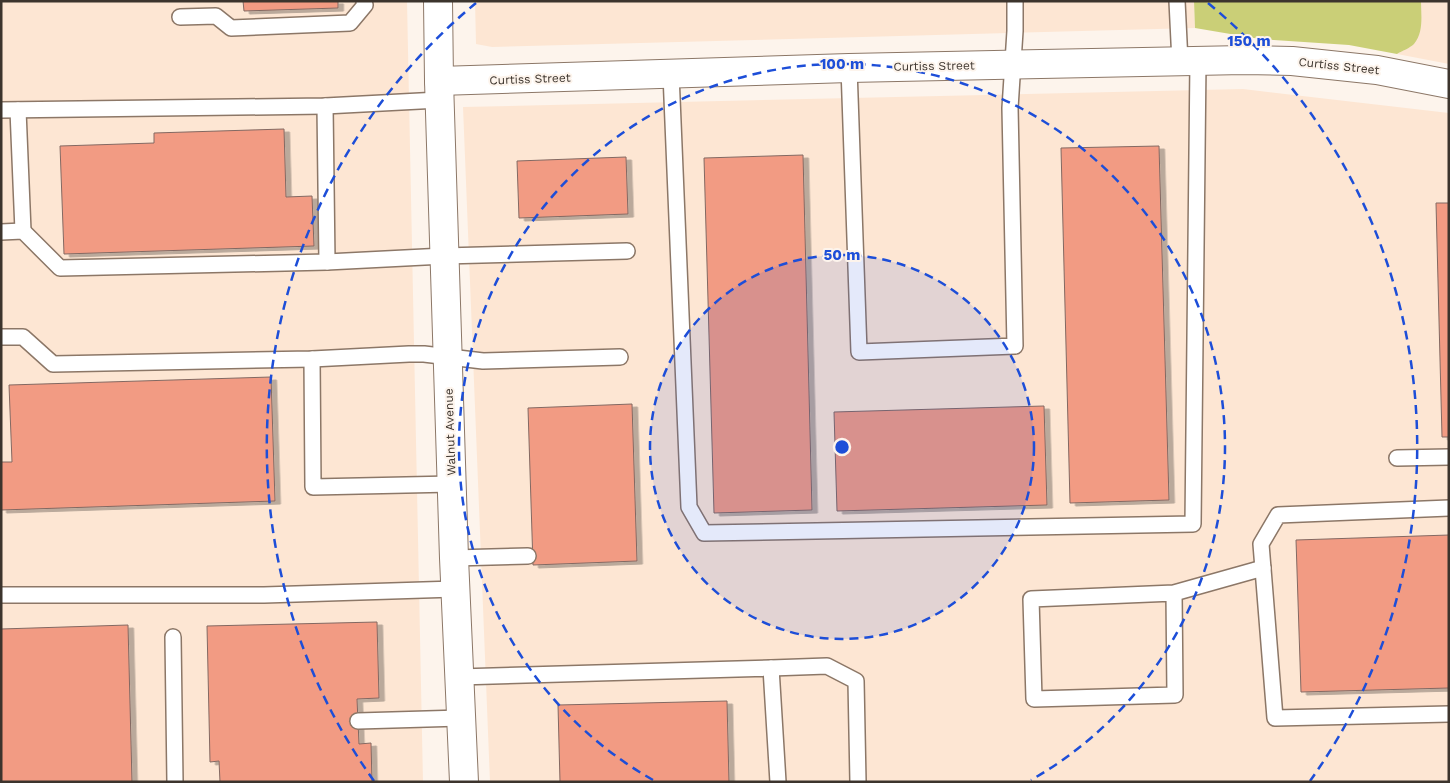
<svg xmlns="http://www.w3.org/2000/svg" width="1450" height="783" font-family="'Work Sans',sans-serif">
	<defs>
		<filter id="shadow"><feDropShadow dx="5.5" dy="3" stdDeviation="0" flood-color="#0004"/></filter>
	</defs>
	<rect width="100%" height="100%" fill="#fdf4ec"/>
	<g fill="#fde6d3">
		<polygon points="1,1 407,1 423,782 1,782"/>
		<polygon points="475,1 1194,1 1195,28 492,47 476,44"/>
		<polygon points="1421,1 1449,1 1449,64 1397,54 1413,45 1421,20"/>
		<polygon points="1243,89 1449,113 1449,782 490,782 463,107"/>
	</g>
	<path fill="#cacf77" d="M1194,1h227c0,14 3,31 -7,43 -4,4 -12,7 -17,10l-48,-9 -89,-6 -65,-11z"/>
	<g fill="#f29b83" stroke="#836962" filter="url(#shadow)">
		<polygon points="243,1 338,1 338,8 244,11"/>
		<polygon points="284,129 286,197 312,196 314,246 64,254 60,146 154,143 154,133"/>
		<polygon points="1159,146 1169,500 1070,503 1061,148"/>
		<polygon points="803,155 812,510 714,513 704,158"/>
		<polygon points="626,157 628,214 519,218 517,161"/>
		<polygon points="1436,203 1449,203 1449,437 1442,437"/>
		<polygon points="271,377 275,501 1,510 1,462 12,462 9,385"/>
		<polygon points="632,404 637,561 533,565 528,408"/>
		<polygon points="1044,406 1047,505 837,511 834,412"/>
		<polygon points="1449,535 1449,688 1301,692 1296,540"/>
		<polygon points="377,622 379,698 357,699 359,744 371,743 372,782 220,782 219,761 210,762 207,626"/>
		<polygon points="128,625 132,782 1,782 1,629"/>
		<polygon points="727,701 729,782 560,782 558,705"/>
	</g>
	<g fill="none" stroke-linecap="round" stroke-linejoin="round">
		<defs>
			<g id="lane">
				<polyline points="1177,1 1180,62"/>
				<polyline points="180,17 216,16 231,28 350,23 365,5 364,1"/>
				<polyline points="849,68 859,352 1015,346 1010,108 1015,31 1015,1"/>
				<polyline points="671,74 689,507 704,533 1193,524 1198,61"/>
				<polyline points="325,106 327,262"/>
				<polyline points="1,110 325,106 439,100"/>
				<polyline points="18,110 23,231"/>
				<polyline points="1,232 23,231 60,268 327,262 444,256 627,251"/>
				<polyline points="1,337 23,337 53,364 312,359 409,354 424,354 483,361 620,357"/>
				<polyline points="312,359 313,487 452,484"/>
				<polyline points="1397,458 1449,457"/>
				<polyline points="1449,508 1278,515 1261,544 1275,718 1449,714"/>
				<polyline points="454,558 528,556"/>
				<polyline points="1174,593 1175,695 1034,699 1031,599 1174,593 1263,568"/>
				<polyline points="1,595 264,595 455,589"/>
				<polyline points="173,637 175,782"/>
				<polyline points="771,668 827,666 856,681 858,782"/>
				<polyline points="459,677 771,668 778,782"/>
				<polyline points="358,721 461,718"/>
			</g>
			<g id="street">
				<polyline points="438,1 439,81 454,558 464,782"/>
				<polyline points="439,81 849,68 1244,60 1292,61 1377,70 1449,84"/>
			</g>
		</defs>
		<use href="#lane" stroke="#8c7767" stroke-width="18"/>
		<use href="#street" stroke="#8c7767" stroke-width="30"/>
		<use href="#lane" stroke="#fff" stroke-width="15"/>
		<use href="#street" stroke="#fff" stroke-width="28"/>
	</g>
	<circle cx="842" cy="447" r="192" fill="#1d4ed8" fill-opacity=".12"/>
	<g fill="none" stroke="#1d4ed8" stroke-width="2.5" stroke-dasharray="9 6">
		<circle cx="842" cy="447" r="192"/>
		<path d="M653 780A383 383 0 1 1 1031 780"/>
		<path d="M374 781A575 575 0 0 1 476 3M1208 3A575 575 0 0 1 1310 781"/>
	</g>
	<g text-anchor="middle" stroke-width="4" stroke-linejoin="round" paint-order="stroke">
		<g font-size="12" fill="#3c342d" stroke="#fdf4ec">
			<text transform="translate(934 66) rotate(-1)" y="4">Curtiss Street</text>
			<text transform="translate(1339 66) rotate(6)" y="4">Curtiss Street</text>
			<text transform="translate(530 79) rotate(-2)" y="4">Curtiss Street</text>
			<text transform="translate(450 432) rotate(-92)" y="4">Walnut Avenue</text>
		</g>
	</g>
	<circle cx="842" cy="447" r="8" fill="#1d4ed8" stroke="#fdf4ec" stroke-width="2.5"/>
	<g font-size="15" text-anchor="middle" font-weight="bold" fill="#1d4ed8" stroke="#fdf4ec" stroke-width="4" stroke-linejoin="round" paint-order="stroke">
		<text x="1249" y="46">150 m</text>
		<text x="842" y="69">100 m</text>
		<text x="842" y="260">50 m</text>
	</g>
	<rect width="1450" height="783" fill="none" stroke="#3c342d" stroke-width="5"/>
</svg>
